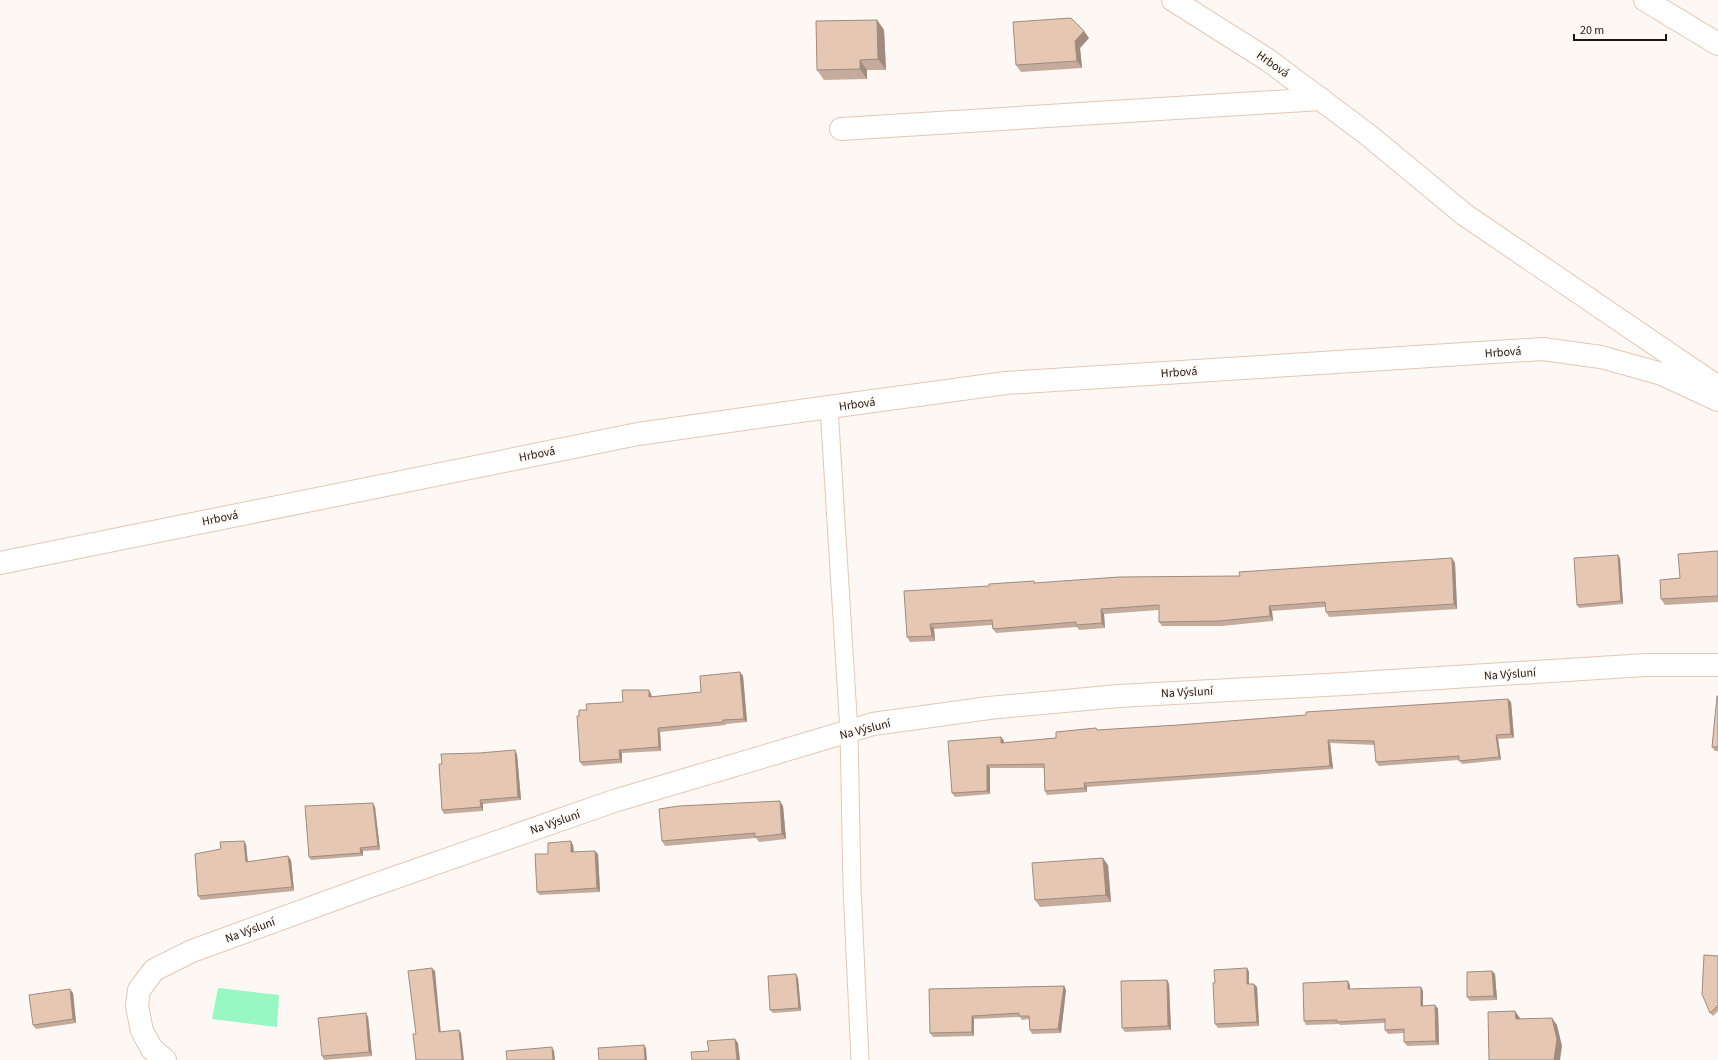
<svg xmlns="http://www.w3.org/2000/svg" width="1718" height="1060" font-family="'Source Sans 3',sans-serif">
	<rect width="100%" height="100%" fill="#fef8f4"/>
	<polygon fill="#98f7c3" points="218,988 279,995 277,1027 212,1019"/>
	<g fill="none" stroke-linecap="round" stroke-linejoin="round">
		<defs>
			<polyline id="lane" points="829,407 849,732 852,887 860,1060"/>
			<g id="street">
				<polyline points="1173,0 1268,60 1367,134 1465,215 1718,387"/>
				<polyline points="1645,0 1718,44"/>
				<polyline points="841,129 1321,99"/>
				<polyline points="0,563 638,434 829,407 1006,383 1543,349 1601,357 1662,374 1718,400"/>
				<polyline points="165,1060 152,1049 142,1031 137,1006 139,990 154,970 192,951 368,887 614,801 873,724 989,708 1119,696 1344,684 1646,665 1718,665"/>
			</g>
		</defs>
		<use href="#lane" stroke="#e4c7b3" stroke-width="19"/>
		<use href="#street" stroke="#e4c7b3" stroke-width="24"/>
		<use href="#lane" stroke="#fff" stroke-width="17"/>
		<use href="#street" stroke="#fff" stroke-width="22"/>
	</g>
	<g fill="#c5ab9b">
		<polygon points="877,20 884,30 886,70 867,70 867,79 824,80 817,70"/>
		<polygon points="1089,38 1080,48 1082,68 1021,72 1016,65"/>
		<polygon points="1718,551 1718,602 1665,605 1661,599 1680,578"/>
		<polygon points="1452,558 1455,563 1457,609 1329,617 1326,612 1325,607 1272,611 1273,621 1222,626 1162,626 1159,622 1159,610 1104,614 1105,628 1079,630 1077,627 996,633 993,629 992,625 934,629 935,641 910,642 907,637 989,586 1034,581 1035,583 1240,576"/>
		<polygon points="1620,558 1623,604 1579,608 1577,605"/>
		<polygon points="740,672 743,676 747,722 726,724 726,725 660,732 661,751 622,753 622,763 583,766 580,762 579,716 587,710 623,702 649,690 651,694 652,697 701,692"/>
		<polygon points="1718,696 1718,751 1715,751 1712,747"/>
		<polygon points="1511,702 1514,738 1498,739 1501,760 1462,764 1459,760 1379,766 1376,762 1375,745 1330,743 1333,769 1087,787 1087,792 1047,795 1045,791 1044,768 990,768 990,794 955,797 952,793 1001,737 1004,741 1004,743 1056,738 1098,730 1178,725"/>
		<polygon points="517,754 521,800 483,804 483,811 444,814 442,810 442,764"/>
		<polygon points="783,806 786,839 759,842 756,838 665,846 662,841"/>
		<polygon points="375,807 380,850 363,851 363,856 311,860 309,857"/>
		<polygon points="246,844 248,862 291,860 294,891 201,900 198,896"/>
		<polygon points="573,845 574,852 598,854 600,892 540,895 537,892 548,854"/>
		<polygon points="1108,865 1111,902 1040,907 1035,900"/>
		<polygon points="1718,956 1718,1011 1713,1016 1710,1013"/>
		<polygon points="1247,968 1249,972 1249,984 1254,984 1257,987 1259,1026 1218,1028 1215,1024 1215,983"/>
		<polygon points="1492,971 1495,974 1497,1000 1470,1001 1467,997"/>
		<polygon points="798,978 801,1011 773,1013 770,1010"/>
		<polygon points="1167,980 1169,984 1171,1030 1125,1032 1122,1028"/>
		<polygon points="1350,985 1350,989 1423,991 1423,1006 1435,1005 1438,1009 1439,1045 1407,1046 1404,1042 1404,1033 1388,1034 1385,1030 1385,1023 1340,1025 1339,1024 1306,1025 1304,1021"/>
		<polygon points="1064,986 1066,990 1061,1033 1032,1034 1030,1030 1029,1019 1022,1020 1020,1017 974,1019 974,1036 933,1037 930,1033 929,989"/>
		<polygon points="73,993 76,1023 36,1029 33,1025"/>
		<polygon points="368,1017 372,1056 324,1060 322,1056"/>
	</g>
	<g fill="#a08b7e">
		<polygon points="877,20 884,30 886,70 878,59"/>
		<polygon points="1084,31 1089,38 1080,48 1082,68 1077,61 1075,41"/>
		<polygon points="860,60 867,70 867,79 860,69"/>
		<polygon points="1618,555 1620,558 1623,604 1621,601"/>
		<polygon points="1452,558 1455,563 1457,609 1454,604"/>
		<polygon points="1269,606 1272,611 1273,621 1270,616"/>
		<polygon points="1101,609 1104,614 1105,628 1102,623"/>
		<polygon points="930,624 934,629 935,641 932,636"/>
		<polygon points="740,672 743,676 747,722 744,719"/>
		<polygon points="649,690 651,694 652,700 649,697"/>
		<polygon points="1508,699 1511,702 1514,738 1511,734"/>
		<polygon points="658,728 660,732 661,751 659,747"/>
		<polygon points="1496,735 1498,739 1501,760 1499,757"/>
		<polygon points="1001,737 1004,741 1004,747 1001,743"/>
		<polygon points="1328,740 1330,743 1333,769 1330,766"/>
		<polygon points="515,750 517,754 521,800 518,797"/>
		<polygon points="619,750 622,753 622,763 620,759"/>
		<polygon points="987,765 990,768 990,794 987,791"/>
		<polygon points="1084,783 1087,787 1087,792 1085,788"/>
		<polygon points="480,800 483,804 483,811 481,807"/>
		<polygon points="780,801 783,806 786,839 782,834"/>
		<polygon points="373,803 375,807 380,850 378,846"/>
		<polygon points="244,841 246,844 248,866 246,862"/>
		<polygon points="571,841 573,845 574,856 571,852"/>
		<polygon points="360,848 363,851 363,856 361,853"/>
		<polygon points="595,851 598,854 600,892 597,888"/>
		<polygon points="288,856 291,860 294,891 292,887"/>
		<polygon points="1103,858 1108,865 1111,902 1106,895"/>
		<polygon points="432,968 435,971 441,1035 439,1032"/>
		<polygon points="1247,968 1249,972 1249,987 1247,984"/>
		<polygon points="1492,971 1495,974 1497,1000 1494,996"/>
		<polygon points="796,974 798,978 801,1011 799,1008"/>
		<polygon points="1167,980 1169,984 1171,1030 1168,1026"/>
		<polygon points="1348,981 1350,985 1350,992 1348,989"/>
		<polygon points="1254,984 1257,987 1259,1026 1257,1022"/>
		<polygon points="1064,986 1066,990 1061,1033 1058,1029"/>
		<polygon points="1421,987 1423,991 1423,1010 1421,1006"/>
		<polygon points="70,989 73,993 76,1023 73,1019"/>
		<polygon points="1435,1005 1438,1009 1439,1045 1436,1041"/>
		<polygon points="1515,1011 1520,1018 1521,1027 1516,1019"/>
		<polygon points="366,1013 368,1017 372,1056 369,1052"/>
		<polygon points="972,1016 974,1019 974,1036 972,1032"/>
		<polygon points="1552,1018 1557,1025 1562,1046 1560,1060 1554,1060"/>
		<polygon points="459,1030 461,1033 464,1060 462,1060"/>
		<polygon points="735,1039 738,1043 740,1060 737,1060"/>
		<polygon points="644,1045 646,1048 647,1060 645,1060"/>
		<polygon points="552,1047 554,1051 555,1060 553,1060"/>
	</g>
	<g fill="#e5c7b4" stroke="#a08b7e">
		<polygon points="1071,18 1084,31 1075,41 1077,61 1016,65 1013,22"/>
		<polygon points="877,20 878,59 860,60 860,69 817,70 816,21"/>
		<polygon points="1718,551 1718,596 1661,599 1660,580 1680,578 1678,554"/>
		<polygon points="1618,555 1621,601 1577,605 1574,558"/>
		<polygon points="1452,558 1454,604 1326,612 1325,602 1269,606 1270,616 1219,621 1159,622 1159,605 1101,609 1102,623 1076,625 1076,622 993,629 992,620 930,624 932,636 907,637 904,591 989,586 989,584 1034,581 1034,583 1119,577 1240,576 1239,572"/>
		<polygon points="740,672 744,719 723,720 723,722 658,728 659,747 619,750 620,759 580,762 577,716 579,716 579,710 587,710 586,704 623,702 622,690 649,690 649,697 701,692 700,676"/>
		<polygon points="1717,696 1718,696 1718,747 1712,747"/>
		<polygon points="1508,699 1511,734 1496,735 1499,757 1459,761 1459,756 1376,762 1374,741 1328,740 1330,766 1084,783 1085,788 1045,791 1044,764 987,765 987,791 952,793 948,741 1001,737 1001,743 1056,738 1056,732 1096,728 1097,730 1178,725 1306,715 1306,712"/>
		<polygon points="515,750 518,797 480,800 481,807 442,810 439,764 442,764 441,754 479,753"/>
		<polygon points="780,801 782,834 755,837 755,833 662,841 659,809 679,806"/>
		<polygon points="373,803 378,846 360,848 361,853 309,857 305,806"/>
		<polygon points="244,841 246,862 288,856 292,887 198,896 195,854 221,849 220,842"/>
		<polygon points="571,841 571,852 595,851 597,888 537,892 535,854 548,854 548,843"/>
		<polygon points="1103,858 1106,895 1035,900 1032,863"/>
		<polygon points="1704,955 1718,956 1718,1005 1710,1013 1702,994"/>
		<polygon points="432,968 439,1032 459,1030 462,1060 416,1060 413,1034 416,1034 408,971"/>
		<polygon points="1247,968 1247,984 1254,984 1257,1022 1215,1024 1213,983 1215,983 1214,970"/>
		<polygon points="1492,971 1494,996 1467,997 1467,972"/>
		<polygon points="796,974 799,1008 770,1010 768,976"/>
		<polygon points="1167,980 1168,1026 1122,1028 1121,981"/>
		<polygon points="1348,981 1348,989 1421,987 1421,1006 1435,1005 1436,1041 1404,1042 1404,1029 1385,1030 1385,1019 1337,1022 1337,1020 1304,1021 1303,983"/>
		<polygon points="1064,986 1058,1029 1030,1030 1029,1016 1019,1016 1019,1013 972,1016 972,1032 930,1033 929,989"/>
		<polygon points="70,989 73,1019 33,1025 29,995"/>
		<polygon points="1515,1011 1516,1019 1552,1018 1557,1039 1554,1060 1489,1060 1488,1012"/>
		<polygon points="366,1013 369,1052 322,1056 318,1018"/>
		<polygon points="735,1039 737,1060 692,1060 691,1052 709,1051 707,1041"/>
		<polygon points="644,1045 645,1060 599,1060 598,1048"/>
		<polygon points="552,1047 553,1060 507,1060 506,1051"/>
	</g>
	<g text-anchor="middle" stroke-width="3" stroke-linejoin="round" paint-order="stroke">
		<g font-size="12" fill="#21160f" stroke="#fef8f4">
			<text transform="translate(1273 64) rotate(35)" y="4">Hrbová</text>
			<text transform="translate(1503 352) rotate(-4)" y="4">Hrbová</text>
			<text transform="translate(1179 372) rotate(-4)" y="4">Hrbová</text>
			<text transform="translate(857 404) rotate(-8)" y="4">Hrbová</text>
			<text transform="translate(537 454) rotate(-11)" y="4">Hrbová</text>
			<text transform="translate(220 518) rotate(-11)" y="4">Hrbová</text>
			<text transform="translate(1510 674) rotate(-4)" y="4">Na Výsluní</text>
			<text transform="translate(1187 692) rotate(-3)" y="4">Na Výsluní</text>
			<text transform="translate(865 729) rotate(-14)" y="4">Na Výsluní</text>
			<text transform="translate(555 822) rotate(-19)" y="4">Na Výsluní</text>
			<text transform="translate(250 930) rotate(-20)" y="4">Na Výsluní</text>
		</g>
	</g>
	<path d="M1574 34v6h92v-6" fill="none" stroke="#21160f" stroke-width="2"/>
	<text x="1580" y="34" font-size="12" fill="#21160f" stroke="#fef8f4" stroke-width="3" paint-order="stroke">20 m</text>
</svg>
